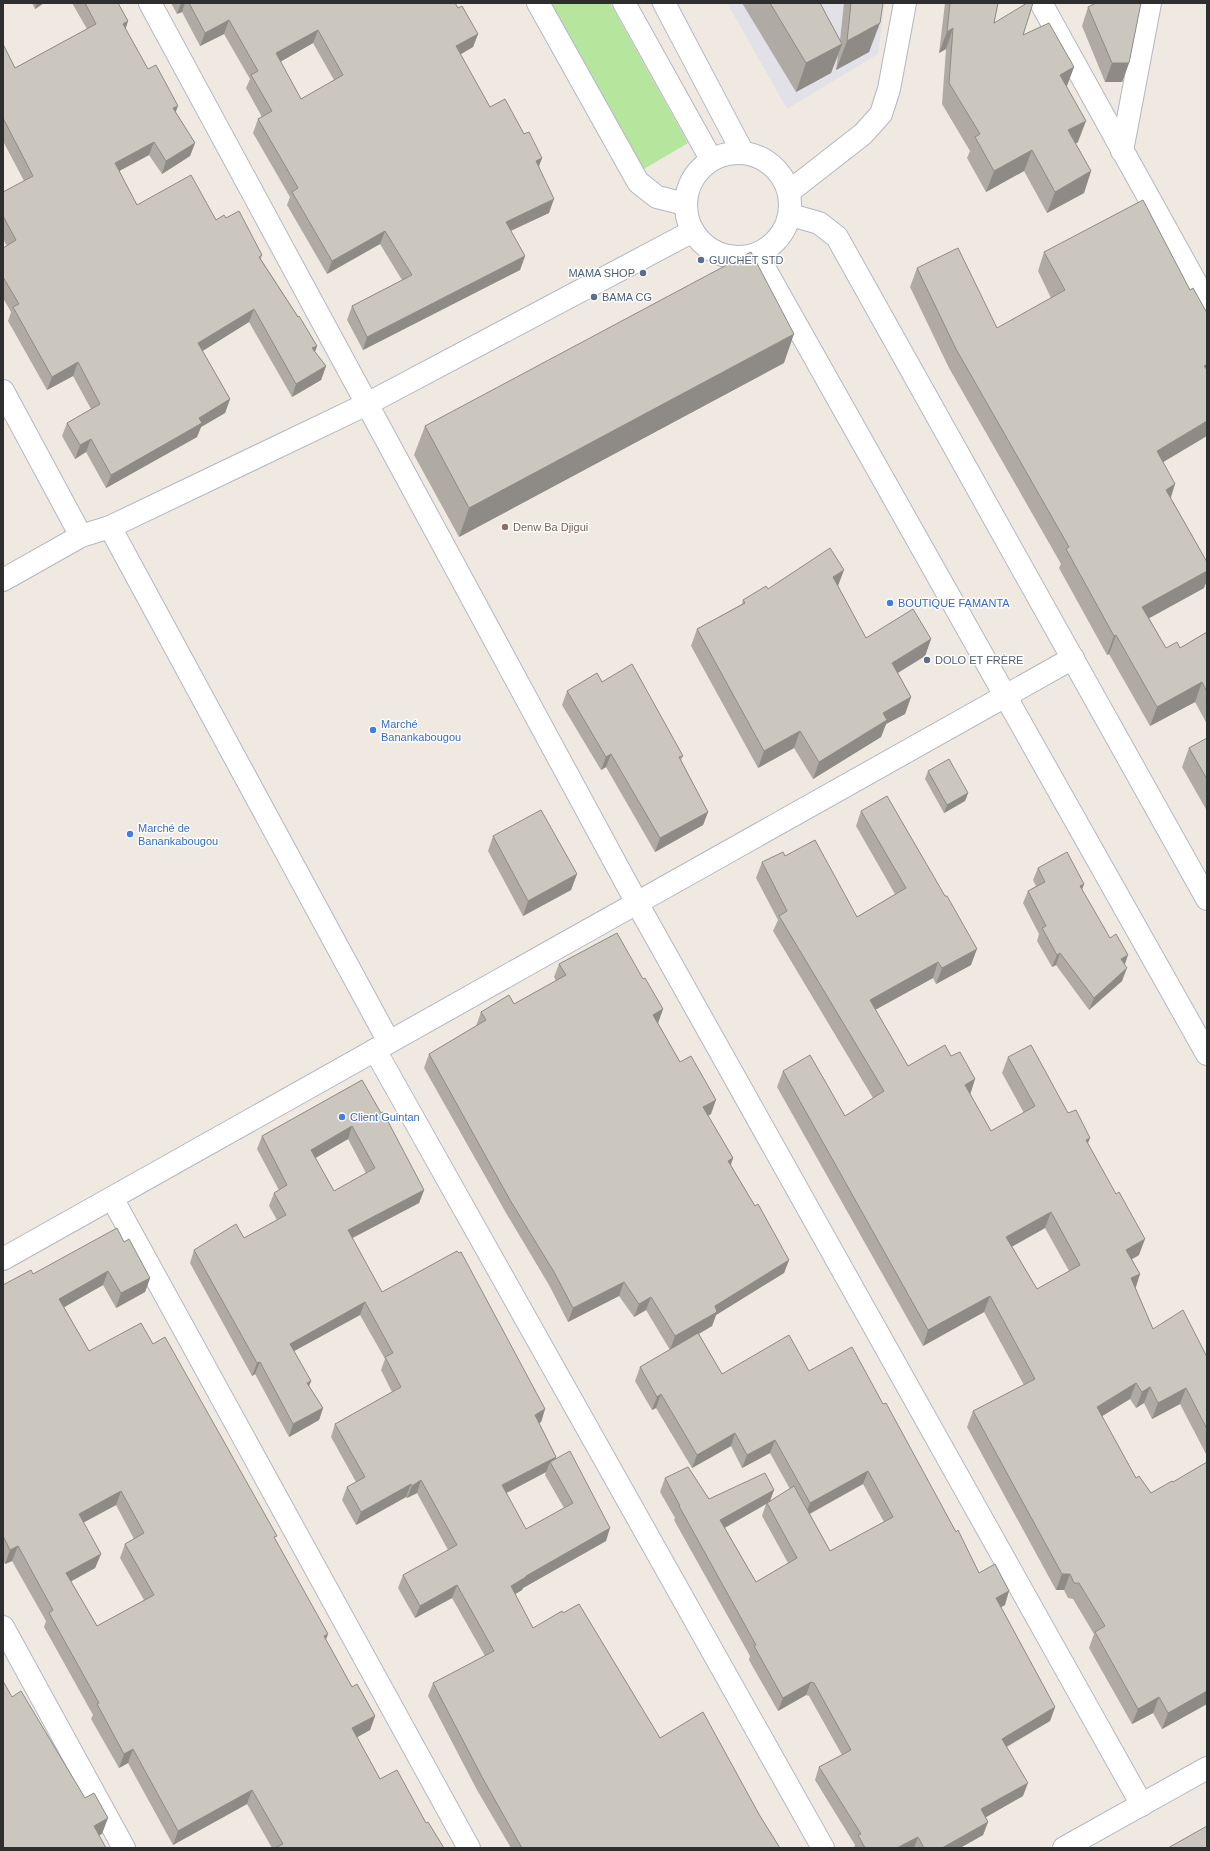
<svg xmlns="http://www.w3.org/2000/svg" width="1210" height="1851" font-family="Helvetica,sans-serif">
	<rect width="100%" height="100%" fill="#efe9e1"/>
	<polygon fill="#e3e1e8" points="727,3 885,3 878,54 787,109"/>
	<polygon fill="#b6e59e" points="550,3 610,3 688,143 642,170"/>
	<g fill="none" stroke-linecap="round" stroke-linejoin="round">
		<defs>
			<g id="street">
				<polyline points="150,3 637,903 1142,1805"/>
				<polyline points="664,3 742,151"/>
				<polyline points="1041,3 1207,303"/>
				<polyline points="1122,151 1150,3"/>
				<polyline points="790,191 863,134 881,114 889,89 905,3"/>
				<polyline points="3,391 81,536"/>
				<polyline points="110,527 389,1042"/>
				<polyline points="3,580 81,536 110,527 367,404 693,231"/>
				<polyline points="375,1050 823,1848"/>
				<polyline points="112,1198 469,1848"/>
				<polyline points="3,1259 1073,658"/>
				<polyline points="3,1627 124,1848"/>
				<polyline points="1064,1848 1207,1768"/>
			</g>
			<g id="secondary">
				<polyline points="538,3 638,182 657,197 685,204"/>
				<polyline points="624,3 711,159"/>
				<circle cx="738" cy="205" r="52"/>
				<polyline points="791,215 819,223 837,237 1207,899"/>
				<polyline points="757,255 1207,1054"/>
			</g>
		</defs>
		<use href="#street" stroke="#b4b7c1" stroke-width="24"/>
		<use href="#secondary" stroke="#b4b7c1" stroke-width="24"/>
		<use href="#street" stroke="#fff" stroke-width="22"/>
		<use href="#secondary" stroke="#fff" stroke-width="22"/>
	</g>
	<g fill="#afaba4" fill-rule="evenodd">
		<polygon points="32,3 44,3 35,9"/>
		<polygon points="72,3 118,3 128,21 125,29 148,69 195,143 190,156 162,174 149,155 119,171 137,205 216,220 226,218 262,255 261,259 317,346 315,352 326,366 321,380 292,397 249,322 202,351 230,399 225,413 201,427 197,437 106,488 86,452 75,459 62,436 67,423 91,409 73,376 47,390 8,321 11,312 3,298 3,248 7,246 3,239 3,192 24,181 3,141 3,44 15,68 87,29"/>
		<path d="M171,3h284l3,5 20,26 -5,13 -13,7 30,53 34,27 18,24 -3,8 10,47 -38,18 14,25 -5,14 -157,80 -16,-30 5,-14 50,-26 -22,-36 -53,30 -40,-69 3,-8 -37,-64 5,-14 4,-2 -16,-29 4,-9 -26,-45 -24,12 -18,-34 -5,2zM313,43l21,37 -33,19 -21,-37z"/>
		<polygon points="742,3 820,3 840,40 844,3 883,3 869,52 836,70 838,55 831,73 796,92"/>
		<polygon points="945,3 998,3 994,23 1023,35 1074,67 1067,86 1078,142 1076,144 1091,171 1084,193 1047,213 1024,171 986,192 967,158 970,151 942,104 946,49 939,53"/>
		<polygon points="1088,7 1129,63 1122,82 1105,82 1082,26"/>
		<polygon points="1044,252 1175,484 1171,498 1207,562 1207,580 1204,588 1149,618 1166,648 1180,648 1207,632 1207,724 1195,702 1150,726 1109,654 1107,655 1059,568 1061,564 949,368 910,287 917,268 997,328 1051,298 1038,271"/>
		<polygon points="784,363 459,537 414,455 425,426"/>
		<polygon points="838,586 866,638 931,639 925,656 898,673 911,697 905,714 886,724 881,737 813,779 794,748 758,768 691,646 697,629 742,604 743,600 768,589"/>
		<polygon points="602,682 683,756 681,760 708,812 703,825 655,852 606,767 601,770 562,705 567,691"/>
		<polygon points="1207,738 1207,811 1182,767 1189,748"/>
		<polygon points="928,771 968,793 965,801 944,813 925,779"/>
		<path d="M861,811l110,154 -35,19 -3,-6 -58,32 33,56 43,-10 24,23 -5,15 21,37 33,-18 -22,-40 6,-16 60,56 19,31 52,111 -7,4 8,15 -5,13 18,42 54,28v99l-27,-52 -28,15 -8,-16 -8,5 -6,-9 -28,17 34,62 15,15 22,-11 34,-20v242l-45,25 -9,-16 -21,11 -43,-76 5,-14 -21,-35 -5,-1 -4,-8h-8l-89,-163 6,-16 51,-26 -40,-73 -61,34 -146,-259 6,-16 62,45 28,-18 -100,-167 5,-11 -22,-42 6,-16 23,-6 72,61 38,-23 -39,-68zM1045,1228l24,43 -32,18 -25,-43z"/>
		<polygon points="493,836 577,874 571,890 523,916 488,851"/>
		<polygon points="1038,868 1084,884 1082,890 1125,965 1122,981 1089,1010 1056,965 1052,967 1037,941 1039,934 1023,903 1028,891 1036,886 1033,880"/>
		<path d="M559,964l84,15 20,30 -5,14 22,39 31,52 -3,1 25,43 -2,7 24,41 34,54 -5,13 -68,42 -4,11 -13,8 23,40 87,-3 196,234 -4,2 54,100 -5,14 -43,26 16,49 -38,21 3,5 -5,13 -23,13h-106l1,-3 -40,-65 4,-13 23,-12 -33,-59 -3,-1 -28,16 -29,-51 1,-4 -76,-136 1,-2 -15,-26 5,-14 44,21 65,-9 -4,11 20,-12 -20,-36 -28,15 -11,-22 -39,22 -36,-60 -4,2 -17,-29 5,-14 46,-26 -16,9 -24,-40 -12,7 -15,-21 -51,26 -19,-37 -43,-72 -82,-145 5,-14 47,-28 5,-14 33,-8 42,-23 -2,-4zM863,1484l21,38 -54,29 -20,-37zM766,1504l-4,12 26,47 -32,19 -31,-54z"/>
		<path d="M362,1080l62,110 -5,13 -67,35 30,54 163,117 -4,13 -2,1 17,34v2l50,82 -83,47 -1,2 -7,4 18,34 127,110 100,78 20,32h-269l-34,-58 -49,-94 5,-13 52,-27 -33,-58 -37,20 -17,-30 5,-13 45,-25 -31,-57 -10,5 -1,-1 -50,28 -14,-25 5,-13 9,-5 -25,-45 4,-13 57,-32 -11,-22 4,-11 -25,-44 -66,36 17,30 -2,5 14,22 -4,12 -30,17 -34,-63 -3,2 -62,-113 4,-13 50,-12 33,-18 -8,-14 5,-13 5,-3 -22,-41 5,-13zM348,1139l18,34 -32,18 -19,-33zM546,1472l-1,3 19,33 -38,21 -20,-36z"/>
		<path d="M124,1242l26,36 -5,14 -29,16 -13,-23 -39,22 25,44 64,-7 122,196 51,100 26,47 23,29 -5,14 -13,7 23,42 46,44 18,25h-172l-25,-44 -74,41 -45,-82 -9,5 -28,-49 2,-4 -49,-88 2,-6 -34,-60 -7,3 -2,-4v-275zM116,1505l18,34 -9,5 -5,14 24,42 -47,26 -26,-45 24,-13 6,-14 -18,-31z"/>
	</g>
	<g fill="#8e8b86">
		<polygon points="37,3 44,3 35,9"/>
		<polygon points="181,3 185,3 182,12 177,14"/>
		<polygon points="229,20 224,34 200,46 205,33"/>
		<polygon points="128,21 124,34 123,24"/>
		<polygon points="880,23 869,52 836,70 847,41"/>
		<polygon points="953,28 946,49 939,53 947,32"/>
		<polygon points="318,30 313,43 271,67 276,53"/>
		<polygon points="478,34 473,47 451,60 456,46"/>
		<polygon points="842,44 831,73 796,92 806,63"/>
		<polygon points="1112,63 1129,63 1122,82 1105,82"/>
		<polygon points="1074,67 1066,88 1060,75"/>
		<polygon points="178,106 173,119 173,108"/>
		<polygon points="1086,121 1078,142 1061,151 1068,130"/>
		<polygon points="154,142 149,155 110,176 115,163"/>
		<polygon points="195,143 190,156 162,174 166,161"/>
		<polygon points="1032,150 1024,171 986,192 994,171"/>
		<polygon points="542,158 537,171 536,161"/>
		<polygon points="1091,171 1084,193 1047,213 1055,192"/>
		<polygon points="554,199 549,213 501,235 506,222"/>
		<polygon points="385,231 380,244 327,274 332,261"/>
		<polygon points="525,256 520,270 363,350 367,337"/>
		<polygon points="254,309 249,322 193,357 198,343"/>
		<polygon points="794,334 784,363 459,537 469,508"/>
		<polygon points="317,346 312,359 312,348"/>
		<polygon points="78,362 73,376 47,390 52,377"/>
		<polygon points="1207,364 1207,379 1204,366"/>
		<polygon points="326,366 321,380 292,397 296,384"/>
		<polygon points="230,399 225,413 201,427 197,437 106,488 111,475 199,418"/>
		<polygon points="1207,421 1207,436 1150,470 1157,451"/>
		<polygon points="91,439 86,452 75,459 80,445"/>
		<polygon points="1175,484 1168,504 1166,490"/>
		<polygon points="844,570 838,586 827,594 833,577"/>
		<polygon points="1207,571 1207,580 1204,588 1135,626 1142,607"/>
		<polygon points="1116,635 1109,654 1107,655 1114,636"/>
		<polygon points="931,639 925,656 886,680 892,663"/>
		<polygon points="1202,682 1195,702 1150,726 1157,707"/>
		<polygon points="911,697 905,714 886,724 881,737 813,779 819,762 883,713"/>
		<polygon points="800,731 794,748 758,768 764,751"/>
		<polygon points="611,754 606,767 601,770 606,757"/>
		<polygon points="968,793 965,801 944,813 947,805"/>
		<polygon points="708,812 703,825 655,852 660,838"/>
		<polygon points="577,874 571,890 523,916 528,901"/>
		<polygon points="1084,884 1079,897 1080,886"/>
		<polygon points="977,949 971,965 936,984 942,968"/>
		<polygon points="1060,953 1056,965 1052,967 1057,955"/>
		<polygon points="1128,955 1124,967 1121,959"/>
		<polygon points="938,962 933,978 864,1016 870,1000"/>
		<polygon points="1127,968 1122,981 1089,1010 1094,998"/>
		<polygon points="663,1009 658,1023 648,1028 653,1015"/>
		<polygon points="975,1079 970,1095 965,1085"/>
		<polygon points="716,1100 711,1114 699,1121 703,1107"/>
		<polygon points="352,1126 348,1139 307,1163 311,1150"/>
		<polygon points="1090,1138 1084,1154 1086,1140"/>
		<polygon points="733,1158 728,1171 728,1161"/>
		<polygon points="424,1190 419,1203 343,1243 348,1230"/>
		<polygon points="1051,1212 1045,1228 1001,1253 1006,1237"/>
		<polygon points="1145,1239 1139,1255 1120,1266 1126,1250"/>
		<polygon points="789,1260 784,1273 716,1315 712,1326 670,1350 675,1336 715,1306"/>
		<polygon points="108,1271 103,1285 54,1313 59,1299"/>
		<polygon points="1140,1274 1135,1290 1131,1278"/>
		<polygon points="150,1278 145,1292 116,1308 121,1293"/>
		<polygon points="624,1282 619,1296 568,1322 573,1308"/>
		<polygon points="990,1296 984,1312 923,1346 928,1330"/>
		<polygon points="651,1297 646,1310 634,1317 639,1304"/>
		<polygon points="365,1302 360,1315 285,1356 290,1344"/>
		<polygon points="260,1362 255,1374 252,1376 257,1363"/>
		<polygon points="311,1381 306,1394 307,1383"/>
		<polygon points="1136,1383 1130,1399 1091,1423 1097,1407"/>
		<polygon points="1150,1387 1144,1403 1136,1408 1142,1392"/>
		<polygon points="1186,1388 1180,1404 1152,1419 1158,1403"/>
		<polygon points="661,1394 656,1408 652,1410 657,1397"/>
		<polygon points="323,1408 319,1420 289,1437 293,1424"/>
		<polygon points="545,1409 541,1422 530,1428 535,1415"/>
		<polygon points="735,1433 731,1446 692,1468 697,1455"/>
		<polygon points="775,1440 770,1453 742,1468 747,1455"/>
		<polygon points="556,1457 553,1467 550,1462 546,1472 497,1498 502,1485"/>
		<polygon points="868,1471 863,1484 805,1516 810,1503"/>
		<polygon points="421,1480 417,1493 407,1498 412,1486"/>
		<polygon points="411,1484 406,1497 356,1525 361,1512"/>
		<polygon points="774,1490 769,1503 767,1503 766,1504 715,1533 720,1520"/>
		<polygon points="121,1491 116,1505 73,1528 79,1514"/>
		<polygon points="610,1528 606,1541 523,1588 522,1590 507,1599 511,1586 526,1576"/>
		<polygon points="18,1546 12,1561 5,1564 10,1550"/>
		<polygon points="101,1554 95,1568 61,1587 66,1573"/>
		<polygon points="1062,1574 1070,1574 1064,1590 1056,1590"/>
		<polygon points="457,1585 452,1598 415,1618 420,1606"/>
		<polygon points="1009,1591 1005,1605 992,1612 996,1598"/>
		<polygon points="328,1634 323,1648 324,1636"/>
		<polygon points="811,1682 806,1695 778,1711 783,1698"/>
		<polygon points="1207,1691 1207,1704 1162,1729 1168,1713"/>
		<polygon points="1159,1697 1153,1713 1132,1724 1138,1709"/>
		<polygon points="1055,1707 1050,1721 997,1752 1002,1739"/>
		<polygon points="375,1716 370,1730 347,1743 352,1728"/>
		<polygon points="133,1749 128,1763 119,1768 124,1754"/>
		<polygon points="1028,1783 1023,1796 976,1823 981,1809"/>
		<polygon points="252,1790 247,1804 173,1845 178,1831"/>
		<polygon points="108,1818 102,1834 88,1841 94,1826"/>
		<polygon points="988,1822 983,1835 960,1848 942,1848"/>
		<polygon points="918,1837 914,1848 897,1848"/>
	</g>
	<g fill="#cbc7bf" stroke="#8e8b86" fill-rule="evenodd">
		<polygon points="85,3 118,3 128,21 123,24 148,69 156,65 178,106 173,108 195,143 166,161 154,142 115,163 137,205 191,175 216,220 224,215 226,218 239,211 262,255 259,257 298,317 299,316 317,346 312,348 326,366 296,384 254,309 198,343 230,399 199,418 202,423 111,475 91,439 80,445 67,423 100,404 78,362 52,377 13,307 19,304 3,277 3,248 16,240 3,216 3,192 33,176 3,118 3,44 15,68 96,24"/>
		<path d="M189,3h266l3,5 4,-2 16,28 -22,12 34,61 15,-8 19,35 5,-2 13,26 -6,3 18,38 -48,23 19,34 -158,81 -15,-31 60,-31 -27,-44 -53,30 -40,-69 6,-4 -40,-69 14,-8 -21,-36 7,-4 -29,-51 -24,13zM318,30l25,45 -42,24 -25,-46z"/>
		<polygon points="770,3 820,3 842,44 806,63"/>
		<polygon points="851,3 883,3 880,23 847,41"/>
		<polygon points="950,3 998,3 994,23 1027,3 1033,3 1023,35 1049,23 1074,67 1060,75 1086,121 1068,130 1091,171 1055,192 1032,150 994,171 975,137 980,134 949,83 953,28 947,32"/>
		<polygon points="1096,3 1141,3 1129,63 1112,63 1088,7"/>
		<polygon points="1143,200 1190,290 1193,288 1207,313 1207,364 1204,366 1207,370 1207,421 1157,451 1175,484 1166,490 1207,562 1207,571 1142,607 1166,648 1177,642 1180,648 1207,632 1207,692 1202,682 1157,707 1116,635 1114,636 1066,549 1069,547 956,349 917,268 958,248 997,328 1065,290 1044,252"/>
		<polygon points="751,252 794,334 469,508 425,426"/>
		<polygon points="830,548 844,570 833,577 866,638 913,609 931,639 892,663 911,697 883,713 887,720 819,762 800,731 764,751 697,629 745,603 743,600 766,586 768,589"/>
		<polygon points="632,664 683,756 679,757 708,812 660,838 611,754 606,757 567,691 597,673 602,682"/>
		<polygon points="1207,738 1207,779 1189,748"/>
		<polygon points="949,759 968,793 947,805 928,771"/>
		<path d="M887,796l58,100h2l30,53 -35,19 -4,-6 -68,38 38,66 37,-21 6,11 9,-4 15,27 -10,6 26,46 44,-25 -27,-49 23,-12 37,68 8,-3 14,28 -4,2 30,54 3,-2 26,47 -19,11 14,24 -9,4 22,51 30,-19 24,47v72l-21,-41 -28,15 -8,-16 -8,5 -6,-9 -39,24 39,71 3,-2 12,17 21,-12 1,1 34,-20v229l-39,22 -9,-16 -21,12 -43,-77 10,-6 -26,-43h-5l-4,-9h-8l-89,-163 62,-32 -45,-83 -62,34 -145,-259 27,-16 35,61 39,-25 -105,-175 8,-5 -25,-49 21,-10 2,4 30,-16 42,77 49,-29 -45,-77zM1051,1212l29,53 -43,24 -31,-52z"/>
		<polygon points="541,810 577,874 528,901 493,836"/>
		<polygon points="1067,852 1084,884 1080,886 1110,938 1116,934 1128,955 1121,959 1127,968 1094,998 1060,953 1057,955 1042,928 1046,926 1028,891 1045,882 1038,868"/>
		<polygon points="617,933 643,979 645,978 663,1009 653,1015 680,1062 691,1056 716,1100 703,1107 733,1158 728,1161 755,1206 758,1204 789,1260 715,1306 717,1312 675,1336 651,1297 639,1304 624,1282 573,1308 554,1272 510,1200 429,1054 486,1020 481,1012 509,995 514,1004 566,975 559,964"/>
		<path d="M362,1080l19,33 2,-1 41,78 -76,40 34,62 75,-41 2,2 2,-1 84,157 -10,6 21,42 -54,28 24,44 47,-26 -23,-41 20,-11 40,77 -84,48v1l-15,9 22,42 29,-17 1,2 16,-9 81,134 43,-26 57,104 20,32h-258l-40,-71 -49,-94 61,-32 -37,-66 -37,21 -17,-31 54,-30 -36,-65 -9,6 -1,-2 -50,28 -14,-25 18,-10 -30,-53 66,-37 -16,-30 8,-4 -28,-51 -75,42 21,37 -4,2 16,25 -30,16 -33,-62 -3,1 -63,-113 42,-26 8,14 42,-23 -12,-22 13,-8 -25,-49zM352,1126l23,42 -41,23 -23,-41z"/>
		<path d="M117,1228l7,14 5,-3 21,39 -29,15 -13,-22 -49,28 30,52 52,-28 12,21 12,-7 112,199 -3,1 54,97 -4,2 28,51 5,-3 18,32 -23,12 28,51 17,-9 29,53 2,-1 16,26h-169l8,-4 -31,-54 -74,41 -45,-82 -9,5 -27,-50 2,-1 -50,-90 4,-3 -35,-64 -8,4 -7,-14v-251l28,-15 2,4zM121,1491l23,42 -19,11 29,51 -57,31 -31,-53 35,-19 -22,-40z"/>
		<polygon points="698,1333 722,1374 789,1335 809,1371 852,1347 883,1404 886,1403 956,1532 958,1530 979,1573 995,1564 1009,1591 996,1598 1055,1707 1002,1739 1028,1783 981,1809 988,1822 942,1848 924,1848 918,1837 897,1848 865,1848 858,1835 861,1834 819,1767 851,1750 814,1683 811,1682 783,1698 754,1646 756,1645 679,1506 680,1506 665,1478 688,1467 709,1499 765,1473 774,1490 720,1520 756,1582 797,1558 767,1503 794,1486 830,1551 893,1517 868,1471 810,1503 775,1440 747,1455 735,1433 697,1455 661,1394 657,1397 640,1367"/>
		<polygon points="3,1681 12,1697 21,1691 85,1798 94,1793 108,1818 94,1826 106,1848 3,1848"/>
		<polygon points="1207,1826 1207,1848 1168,1848"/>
	</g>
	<g fill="#5c6f8a" stroke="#fff" stroke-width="1.5">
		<circle cx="701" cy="260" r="4"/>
		<circle cx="643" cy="273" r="4"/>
		<circle cx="594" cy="297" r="4"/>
		<circle cx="927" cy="660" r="4"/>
	</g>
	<circle fill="#8d6e63" stroke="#fff" stroke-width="1.5" cx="505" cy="527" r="4"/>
	<g fill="#3f7fe0" stroke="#fff" stroke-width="1.5">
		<circle cx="890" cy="603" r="4"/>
		<circle cx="373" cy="730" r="4"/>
		<circle cx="130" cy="834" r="4"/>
		<circle cx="342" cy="1117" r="4"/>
	</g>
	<g text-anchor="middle" stroke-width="3" stroke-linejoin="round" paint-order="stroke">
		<g font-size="11" fill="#4e5e75" stroke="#fff" text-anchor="start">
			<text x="709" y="264">GUICHET STD</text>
			<text x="635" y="277" text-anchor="end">MAMA SHOP</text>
			<text x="602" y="301">BAMA CG</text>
			<text x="935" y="664">DOLO ET FRÈRE</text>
		</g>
		<g font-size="11" fill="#785e54" stroke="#fff" text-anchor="start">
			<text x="513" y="531">Denw Ba Djigui</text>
		</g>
		<g font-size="11" fill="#366cbe" stroke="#fff" text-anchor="start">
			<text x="898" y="607">BOUTIQUE FAMANTA</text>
			<text x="381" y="728">Marché<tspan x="381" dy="13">Banankabougou</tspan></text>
			<text x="138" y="832">Marché de<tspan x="138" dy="13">Banankabougou</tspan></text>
			<text x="350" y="1121">Client Guintan</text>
		</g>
	</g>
	<rect width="1210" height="1851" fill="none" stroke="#2e2e2e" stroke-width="8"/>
</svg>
